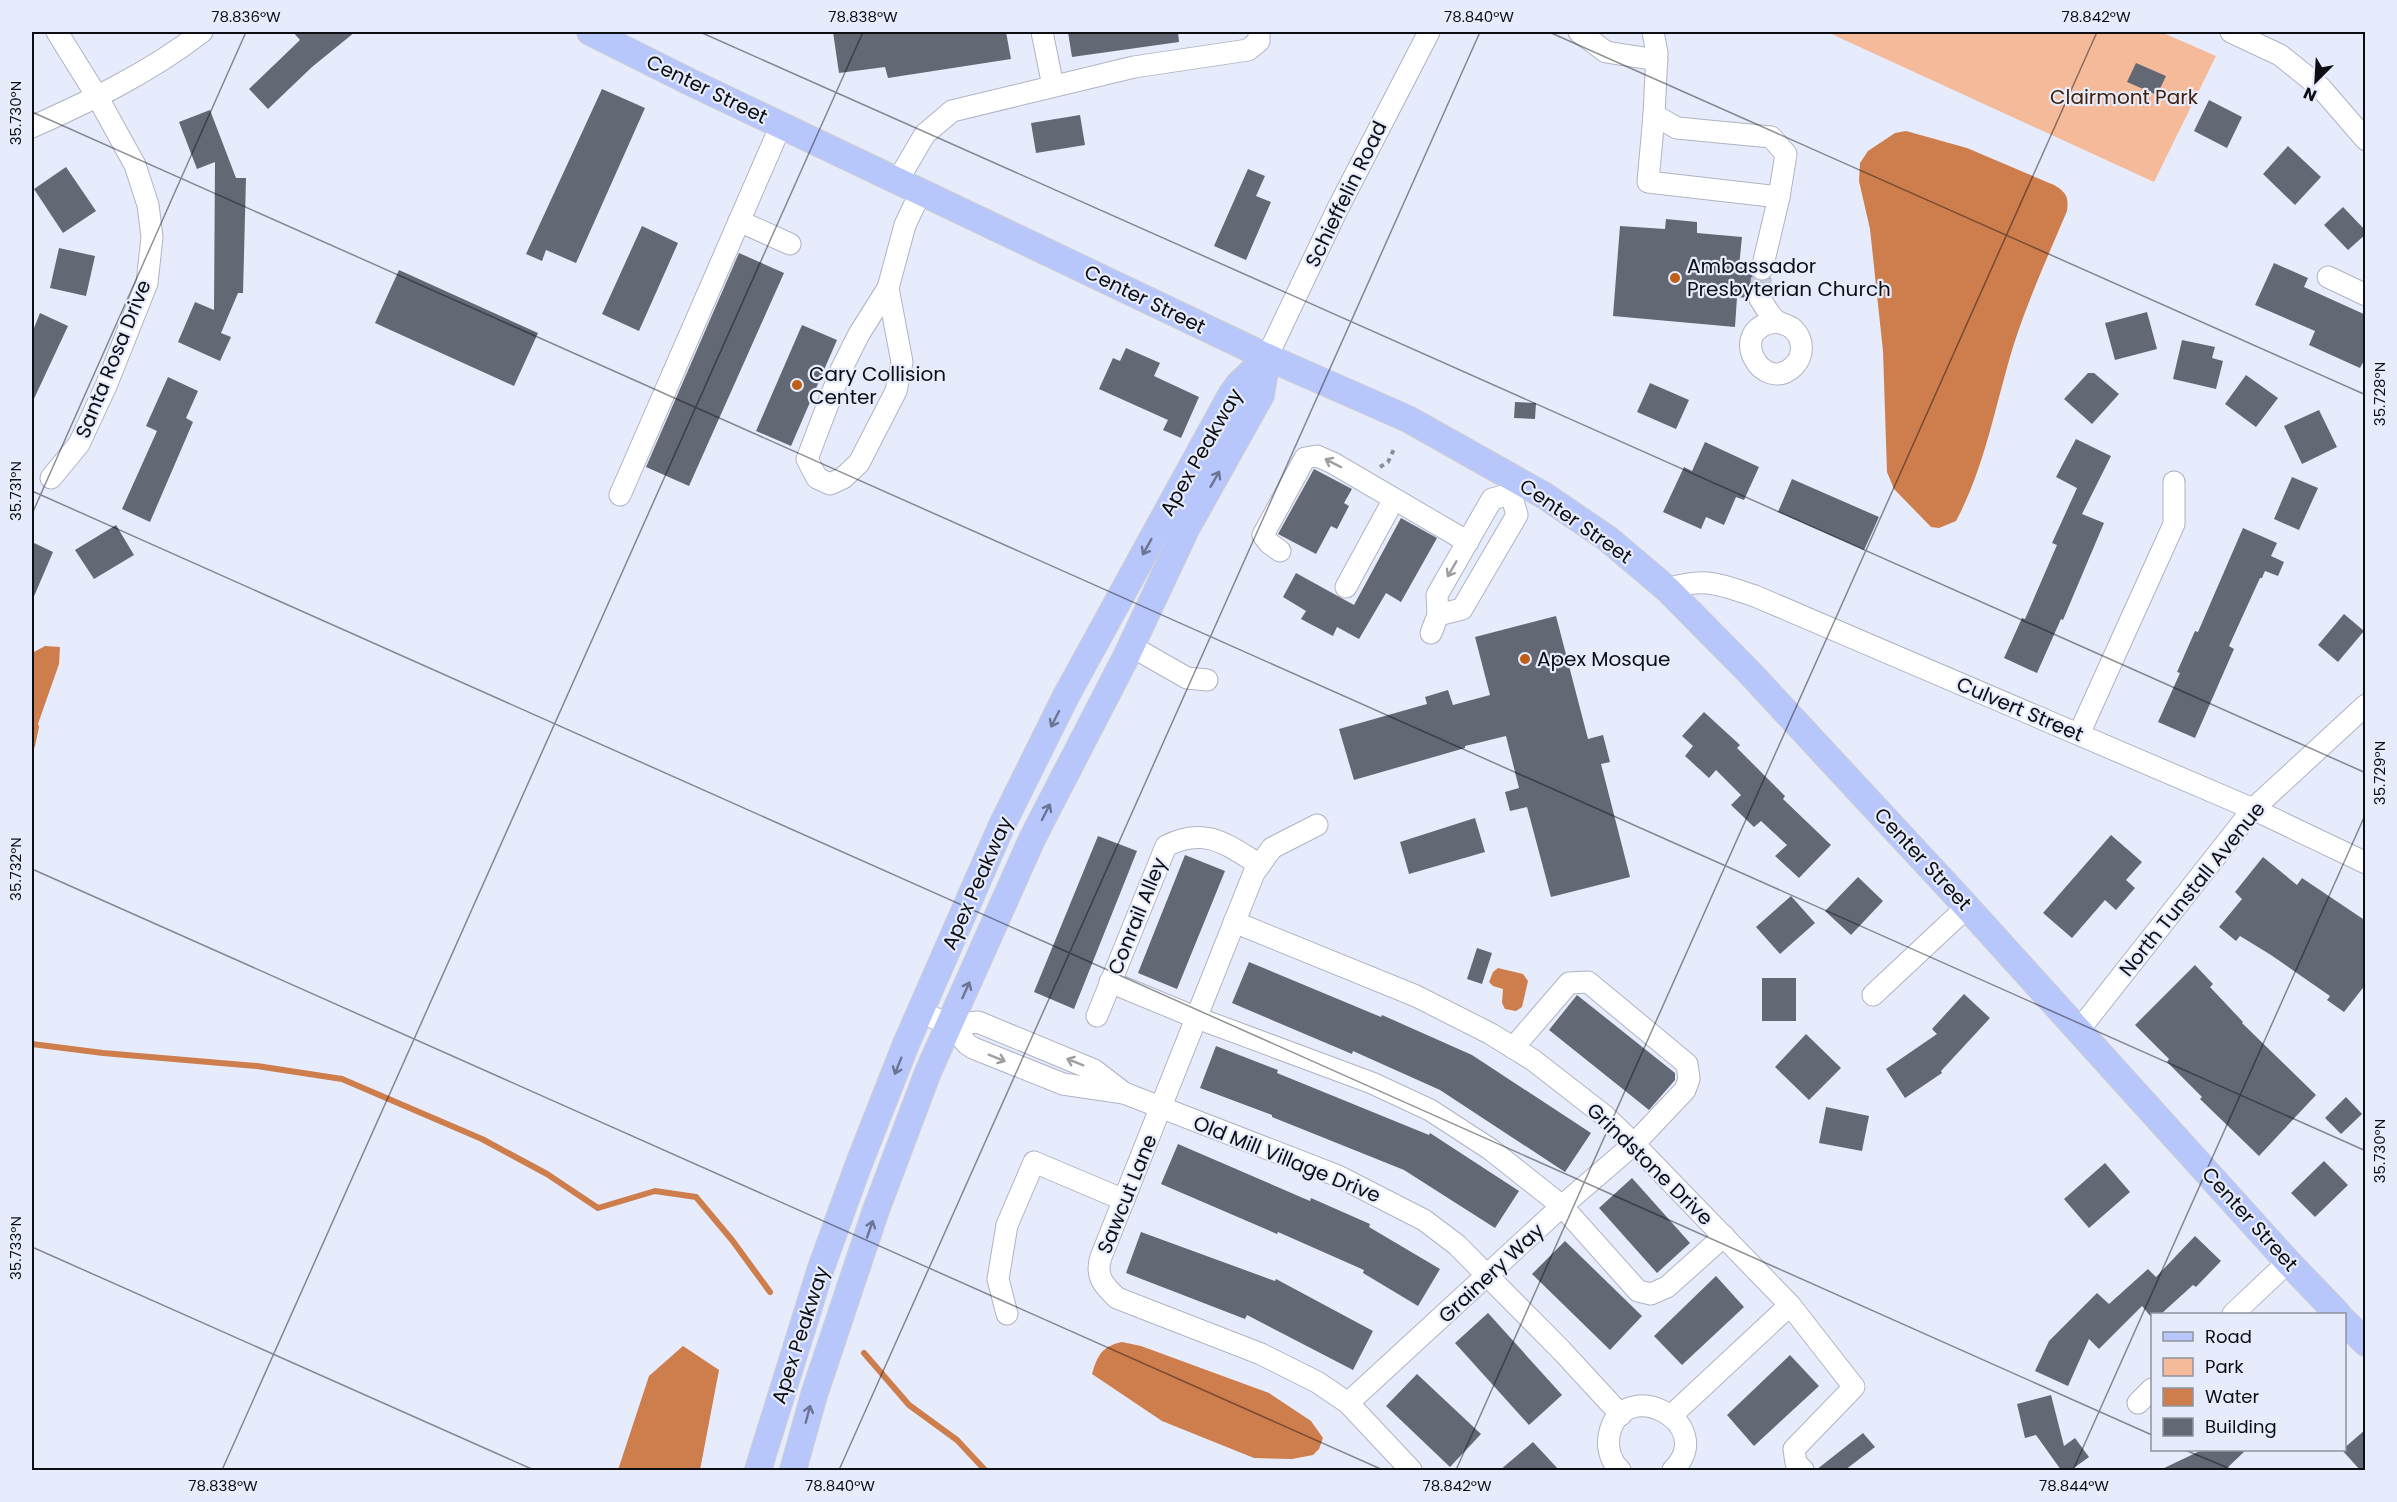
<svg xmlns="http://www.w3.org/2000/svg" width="2397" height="1502" font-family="Poppins,sans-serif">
	<rect width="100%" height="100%" fill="#e7ecfc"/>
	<polygon fill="#f5ba9a" points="1827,32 2161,32 2216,56 2154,182"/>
	<g fill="#ce7d4c">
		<path d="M1906,131l61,17 87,37c12,7 15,12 13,26 -19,45 -39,89 -54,136 -18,59 -28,120 -57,174l-17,7 -8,-1 -37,-38 -7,-17 -4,-121 -13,-122 -11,-48 1,-18 8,-12 27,-18z"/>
		<polygon points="45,646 60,647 59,664 32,741 32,653"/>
		<polygon points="1498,968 1523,974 1528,981 1522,1007 1516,1011 1505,1009 1502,1003 1503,989 1493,986 1489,982 1493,972"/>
		<path d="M1122,1342l19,4 128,47 42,28 12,17 -4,11 -6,6 -21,4 -38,-1 -92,-37 -70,-47c5,-18 10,-28 30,-32z"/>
		<polygon points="683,1346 719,1370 700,1470 618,1470 649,1376"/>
	</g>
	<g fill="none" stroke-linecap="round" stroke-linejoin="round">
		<g stroke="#ce7d4c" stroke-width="6">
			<polyline points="32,746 36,727"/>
			<polyline points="32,1044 103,1053 257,1066 342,1079 482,1139 547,1174 598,1208 655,1191 696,1197 732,1240 770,1292"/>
			<polyline points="864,1353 909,1405 957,1440 985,1470"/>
		</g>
	</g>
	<g fill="#636875">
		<polygon points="293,32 355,32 312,67 268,109 249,89 300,40"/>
		<polygon points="833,32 1006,32 1011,59 888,78 885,67 839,73"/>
		<polygon points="1068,32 1178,32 1179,42 1072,57"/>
		<polygon points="2136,63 2166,76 2157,95 2127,82"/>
		<polygon points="602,89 645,108 576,263 546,250 542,261 526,254"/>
		<polygon points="2209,100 2242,117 2227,148 2194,131"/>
		<polygon points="210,110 236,178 246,178 243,293 238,293 221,333 231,337 220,361 178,342 195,302 214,310 215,162 197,169 179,122"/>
		<polygon points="1080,115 1085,145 1036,153 1031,123"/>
		<polygon points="2288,146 2321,177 2295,205 2263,174"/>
		<polygon points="66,167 96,211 63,233 34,189"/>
		<polygon points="1248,169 1265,176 1256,196 1271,202 1246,260 1214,246"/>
		<polygon points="2343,207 2366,231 2366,234 2348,250 2324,225"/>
		<polygon points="1666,219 1697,222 1697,233 1742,237 1739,267 1750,268 1753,278 1759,281 1771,278 1769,291 1759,286 1752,289 1748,298 1737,297 1735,327 1613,316 1620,226 1665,229"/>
		<polygon points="642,226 678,243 639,331 602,314"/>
		<polygon points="59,248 95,256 86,296 50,288"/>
		<polygon points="739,253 784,273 689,486 646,467"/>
		<polygon points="2274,263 2308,278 2304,287 2366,315 2366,357 2360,368 2309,345 2315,331 2255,305"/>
		<polygon points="399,270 538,333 514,386 375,323"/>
		<polygon points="2147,312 2157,349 2115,360 2105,323"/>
		<polygon points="40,313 68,326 32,403 32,333"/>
		<polygon points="802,325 837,340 791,446 756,431"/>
		<polygon points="2182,340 2215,347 2212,358 2223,361 2216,389 2173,379"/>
		<polygon points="1126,348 1160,363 1154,376 1199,397 1181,438 1163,430 1168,420 1099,389 1113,358 1120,361"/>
		<polygon points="2088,373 2094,373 2119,394 2092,424 2064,399"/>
		<polygon points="2246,375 2278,398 2256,427 2225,404"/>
		<polygon points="168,377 198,391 186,418 193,422 150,522 122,509 157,431 146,426"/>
		<polygon points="1650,383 1689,400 1676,429 1637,412"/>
		<polygon points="1515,402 1536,403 1535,419 1514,418"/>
		<polygon points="2319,410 2337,447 2302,464 2284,426"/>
		<polygon points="2076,439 2111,456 2082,514 2104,523 2063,620 2061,619 2037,673 2004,658 2022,618 2025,619 2057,545 2052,543 2077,488 2056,477"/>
		<polygon points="1705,442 1759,467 1744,500 1736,497 1724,525 1706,517 1701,529 1663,512 1684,467 1692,471"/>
		<polygon points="1314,469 1352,489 1344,503 1349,506 1337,529 1331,526 1316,554 1278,534"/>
		<polygon points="2292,477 2318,488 2299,530 2274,519"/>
		<polygon points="1792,479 1879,517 1864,550 1778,512"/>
		<polygon points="1401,518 1437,538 1401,602 1386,593 1359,639 1337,627 1333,636 1301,619 1306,611 1283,597 1296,573 1354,605"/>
		<polygon points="116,525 134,555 94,579 75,550"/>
		<polygon points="2243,528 2277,543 2271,556 2284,562 2278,576 2265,571 2262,578 2260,578 2229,646 2234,649 2195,738 2158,722 2180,673 2177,672 2195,631 2198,632"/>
		<polygon points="32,542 53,552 32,601"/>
		<polygon points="2344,614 2364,631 2338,662 2318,645"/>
		<polygon points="1556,616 1588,739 1603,735 1610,762 1601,764 1630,877 1551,897 1527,807 1510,811 1505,792 1519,788 1506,736 1465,746 1465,748 1354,780 1339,729 1427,704 1425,697 1448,690 1453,705 1490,695 1475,637"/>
		<polygon points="1704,712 1740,745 1737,748 1785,796 1783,799 1831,845 1799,878 1775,856 1787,845 1761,821 1754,827 1731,805 1741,795 1716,770 1709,778 1685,756 1693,746 1682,736"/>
		<polygon points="1475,818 1485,852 1409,874 1400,842"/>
		<polygon points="2111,835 2142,862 2126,880 2135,888 2116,910 2105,900 2072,938 2043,913"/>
		<polygon points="1098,836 1137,851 1074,1009 1034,992"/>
		<polygon points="1185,855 1225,871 1177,989 1138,973"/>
		<polygon points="2263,857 2297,885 2302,878 2366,921 2366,984 2344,1012 2327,1000 2330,996 2271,955 2240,936 2236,941 2219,927 2242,899 2235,892"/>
		<polygon points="1858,877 1883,901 1851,935 1825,911"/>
		<polygon points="1791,896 1815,923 1780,954 1756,927"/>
		<polygon points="1477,948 1492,953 1482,984 1467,979"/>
		<polygon points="1249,962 1381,1017 1382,1015 1472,1055 1591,1133 1565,1172 1440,1090 1353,1051 1352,1054 1232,1003"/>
		<polygon points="2195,965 2213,984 2210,987 2243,1022 2242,1023 2316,1095 2259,1156 2200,1099 2202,1097 2167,1062 2169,1059 2135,1025"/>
		<rect x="1762" y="978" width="34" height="43"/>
		<polygon points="1964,994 1990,1018 1941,1071 1942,1073 1905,1098 1886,1069 1937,1034 1932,1029"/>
		<polygon points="1577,995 1675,1073 1675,1080 1649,1110 1549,1030"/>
		<polygon points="1806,1034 1841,1068 1809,1100 1775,1067"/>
		<polygon points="1216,1046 1278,1070 1277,1073 1429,1135 1430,1133 1519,1191 1495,1228 1404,1170 1272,1117 1272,1115 1200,1088"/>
		<polygon points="2346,1097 2362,1114 2341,1134 2325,1118"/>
		<polygon points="1826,1107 1869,1116 1862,1151 1819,1143"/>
		<polygon points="1178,1144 1310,1201 1311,1198 1370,1224 1369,1227 1440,1269 1418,1306 1363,1273 1364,1270 1278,1232 1277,1234 1161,1184"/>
		<polygon points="2324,1161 2348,1185 2315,1217 2291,1193"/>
		<polygon points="2105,1163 2130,1192 2089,1228 2064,1199"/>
		<polygon points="1632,1178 1690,1243 1657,1273 1599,1208"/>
		<polygon points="1141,1232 1275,1281 1276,1279 1373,1331 1353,1370 1247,1315 1245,1319 1126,1273"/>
		<polygon points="2195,1236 2221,1261 2196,1287 2193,1285 2161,1314 2152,1314 2152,1318 2142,1306 2099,1349 2089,1339 2068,1386 2035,1371 2049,1341 2097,1293 2109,1304 2148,1269 2156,1277"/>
		<polygon points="1565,1241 1642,1316 1610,1350 1532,1274"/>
		<polygon points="1716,1276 1744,1307 1682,1365 1654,1336"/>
		<polygon points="1488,1313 1562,1395 1529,1425 1455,1343"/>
		<polygon points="1790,1355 1819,1386 1754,1446 1727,1415"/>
		<polygon points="1417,1374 1481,1434 1450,1467 1386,1406"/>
		<polygon points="2051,1395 2064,1446 2075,1438 2089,1457 2071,1470 2061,1470 2036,1435 2025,1438 2017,1404"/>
		<polygon points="2366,1429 2366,1470 2360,1470 2342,1450"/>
		<polygon points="1863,1433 1875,1447 1845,1470 1816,1470"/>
		<polygon points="1533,1442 1559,1470 1500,1470"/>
		<polygon points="2204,1449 2247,1449 2225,1470 2160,1470"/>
	</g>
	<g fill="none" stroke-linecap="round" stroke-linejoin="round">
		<polyline stroke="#c6cbd9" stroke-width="21" stroke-dasharray="21 10" stroke-linecap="butt" points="1760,299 1762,269"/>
		<defs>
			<g id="minor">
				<polyline points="1042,32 1053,86"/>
				<polyline points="1579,32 1606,52 1657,60"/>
				<polyline points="1653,32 1657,53 1654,115 1677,128 1771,137 1786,154 1779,197 1762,269"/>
				<polyline points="2231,32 2280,55 2321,88 2366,140"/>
				<polyline points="1654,115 1648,182 1779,197"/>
				<path d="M32,127c60,-27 117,-54 170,-95"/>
				<polyline points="898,180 925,134 952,111 1134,67 1248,50 1259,41 1259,32"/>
				<polyline points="739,221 790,244"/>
				<polyline points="2328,277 2366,295"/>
				<polyline points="888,288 902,362 896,391 859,463 843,478 830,484 817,478 807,459 841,370 859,334 888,288 905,225 921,191"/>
				<path d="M1760,299c5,7 10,18 17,22 5,4 11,3 16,8 11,10 11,27 1,37 -32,31 -70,-39 -17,-44"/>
				<polyline points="1267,357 1337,210 1429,32"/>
				<polyline points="51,478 79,444 106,386 147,283 152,237 148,205 135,165 98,98 57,32"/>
				<polyline points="1511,494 1517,515 1462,609 1438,615 1437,595 1492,499 1511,494 1519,481"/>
				<polyline points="620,495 781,125"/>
				<polyline points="1280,551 1269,543 1263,535 1305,458 1317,456 1333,463 1468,542"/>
				<polyline points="1346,587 1394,499"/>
				<path d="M1667,589c39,-12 51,-5 88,7l498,213 113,54"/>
				<polyline points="1431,633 1438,615"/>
				<polyline points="1131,646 1187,678 1207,680"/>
				<polyline points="2079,734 2174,524 2174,482"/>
				<path d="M1317,825l-45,23 -18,25 -153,384c-6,19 2,28 16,41l144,56 56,28 31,21 63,67"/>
				<polyline points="1234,922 1416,996 1491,1034 1533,1060 1605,1116 1634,1144 1790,1305 1854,1387 1794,1449 1796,1463 1803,1470"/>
				<polyline points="1110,982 1197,1018 1372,1083 1430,1110 1490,1149 1562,1206 1638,1291 1651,1294 1667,1287 1724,1236"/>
				<polyline points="1873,995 1967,907"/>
				<polyline points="920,1012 951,1025 967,1044 973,1048 1063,1084 1124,1093"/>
				<path d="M1097,1016l69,-170c39,-20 60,-2 94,19"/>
				<polyline points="951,1025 978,1022 1094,1070 1124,1093 1338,1176 1424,1220 1457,1245 1562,1351 1621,1415"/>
				<polyline points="2079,1030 2253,809 2366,705"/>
				<polyline points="1007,1314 998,1279 1007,1225 1034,1162 1124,1200"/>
				<polyline points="2233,1314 2288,1262"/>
				<polyline points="1348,1403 1562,1206 1634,1144 1685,1090 1689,1079 1687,1064 1588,982 1569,983 1513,1048"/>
				<polyline points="2138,1403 2152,1389"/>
				<polyline points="1672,1415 1790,1305"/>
				<path d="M1620,1470c-9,-8 -13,-21 -11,-34 12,-64 111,-13 64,34"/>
			</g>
			<g id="major">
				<polyline points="590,32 688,81 1267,357 1408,419 1545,496 1608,539 1667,589 1749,672 1967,907 2288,1262 2338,1314"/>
				<polyline points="2344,1321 2366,1343"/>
				<polyline points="758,1470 821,1268 858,1166 906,1044 1002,825 1066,696 1231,395 1238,385 1267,357"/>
				<polyline points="793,1470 814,1395 876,1210 928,1072 1033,837 1126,657 1186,529 1261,395 1267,357"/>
			</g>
		</defs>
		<use href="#minor" stroke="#afb4c3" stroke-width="23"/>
		<use href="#major" stroke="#cecfd0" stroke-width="28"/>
		<polyline stroke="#8b8e9a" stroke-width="4" stroke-dasharray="4.5 4.5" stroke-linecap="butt" points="1380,467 1388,462 1395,447"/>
		<use href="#minor" stroke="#fff" stroke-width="21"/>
		<use href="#major" stroke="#b8c7fb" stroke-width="26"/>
	</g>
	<defs><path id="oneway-shaft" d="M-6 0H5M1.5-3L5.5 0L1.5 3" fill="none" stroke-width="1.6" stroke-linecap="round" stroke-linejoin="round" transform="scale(1.5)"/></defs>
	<g stroke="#9e9fa1">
		<use href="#oneway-shaft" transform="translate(1333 463) rotate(-153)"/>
		<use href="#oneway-shaft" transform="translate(1452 569) rotate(120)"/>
		<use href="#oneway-shaft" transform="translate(997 1058) rotate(22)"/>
		<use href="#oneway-shaft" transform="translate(1075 1062) rotate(-158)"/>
	</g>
	<g stroke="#6b7493">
		<use href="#oneway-shaft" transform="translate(1215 479) rotate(-60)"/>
		<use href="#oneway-shaft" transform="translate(1147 547) rotate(119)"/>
		<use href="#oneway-shaft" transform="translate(1055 719) rotate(117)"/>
		<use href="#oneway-shaft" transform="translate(1046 812) rotate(-63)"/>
		<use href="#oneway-shaft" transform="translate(966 990) rotate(-66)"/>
		<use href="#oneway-shaft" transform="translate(898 1066) rotate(112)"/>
		<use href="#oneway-shaft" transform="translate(870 1229) rotate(-71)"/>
		<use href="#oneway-shaft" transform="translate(808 1414) rotate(-75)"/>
	</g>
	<path fill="none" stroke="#0c0e13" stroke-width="1.5" stroke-opacity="0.45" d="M700,32l1666,741M1549,32l817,363M32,112l2334,1039M32,491l2120,944M32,514l214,-482M32,869l1351,601M32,1247l502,223M2185,1450l48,20M222,1470l641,-1438M839,1470l641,-1438M1456,1470l641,-1438M2073,1470l293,-657"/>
	<g fill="#be5e19" stroke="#e7ecfc" stroke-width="2">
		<circle cx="1675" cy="278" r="6"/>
		<circle cx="797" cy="385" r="6"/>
		<circle cx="1525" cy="659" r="6"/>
	</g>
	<g text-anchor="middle" stroke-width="4.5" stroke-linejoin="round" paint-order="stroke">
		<g font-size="20" fill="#0c0e13" stroke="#e7ecfc">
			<text transform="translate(707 89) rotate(26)" y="7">Center Street</text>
			<text transform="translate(1346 194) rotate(-64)" y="7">Schieffelin Road</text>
			<text transform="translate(1145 299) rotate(26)" y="7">Center Street</text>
			<text transform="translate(113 359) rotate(-68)" y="7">Santa Rosa Drive</text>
			<text transform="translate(1201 452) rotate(-60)" y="7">Apex Peakway</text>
			<text transform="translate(1576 521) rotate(35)" y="7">Center Street</text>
			<text transform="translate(2020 709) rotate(23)" y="7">Culvert Street</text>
			<text transform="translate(1923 859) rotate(47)" y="7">Center Street</text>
			<text transform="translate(977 883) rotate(-66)" y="7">Apex Peakway</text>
			<text transform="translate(2192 889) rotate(-51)" y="7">North Tunstall Avenue</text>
			<text transform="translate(1137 916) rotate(-68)" y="7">Conrail Alley</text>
			<text transform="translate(1287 1159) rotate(22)" y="7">Old Mill Village Drive</text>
			<text transform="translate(1650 1164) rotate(44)" y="7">Grindstone Drive</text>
			<text transform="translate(1127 1194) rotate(-68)" y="7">Sawcut Lane</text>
			<text transform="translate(2250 1219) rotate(48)" y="7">Center Street</text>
			<text transform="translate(1491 1273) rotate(-43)" y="7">Grainery Way</text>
			<text transform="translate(800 1335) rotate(-72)" y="7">Apex Peakway</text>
		</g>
		<g font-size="20" fill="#41200b" stroke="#e7ecfc">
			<text x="2124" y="104">Clairmont Park</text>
		</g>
		<g font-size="20" fill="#0c0e13" stroke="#e7ecfc" text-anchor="start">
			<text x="1687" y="273">Ambassador<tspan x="1687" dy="23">Presbyterian Church</tspan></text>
			<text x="809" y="381">Cary Collision<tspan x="809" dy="23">Center</tspan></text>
			<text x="1537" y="666">Apex Mosque</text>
		</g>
	</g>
	<rect width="2397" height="1502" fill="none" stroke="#e7ecfc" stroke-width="66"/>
	<rect x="2151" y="1313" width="195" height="138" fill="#e7ecfc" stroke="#8f939f" stroke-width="1.5"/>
	<rect x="2163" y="1332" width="30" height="9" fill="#b8c7fb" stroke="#8f939f" stroke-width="1.5"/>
	<text x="2205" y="1343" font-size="18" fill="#0c0e13">Road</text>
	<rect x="2163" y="1358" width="30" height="18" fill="#f5ba9a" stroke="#8f939f" stroke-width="1.5"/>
	<text x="2205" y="1373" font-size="18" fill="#0c0e13">Park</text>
	<rect x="2163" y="1388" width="30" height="18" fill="#ce7d4c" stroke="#8f939f" stroke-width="1.5"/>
	<text x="2205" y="1403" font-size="18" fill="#0c0e13">Water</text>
	<rect x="2163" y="1418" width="30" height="18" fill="#636875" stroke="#8f939f" stroke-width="1.5"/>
	<text x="2205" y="1433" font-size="18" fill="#0c0e13">Building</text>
	<g transform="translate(2316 81) rotate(204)" stroke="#e7ecfc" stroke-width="4.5" paint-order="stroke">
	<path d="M0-4.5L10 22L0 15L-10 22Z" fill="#0c0e13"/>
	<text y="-9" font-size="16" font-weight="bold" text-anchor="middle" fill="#0c0e13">N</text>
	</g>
	<rect x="33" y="33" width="2331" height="1436" fill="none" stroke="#0c0e13" stroke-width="2"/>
	<g font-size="15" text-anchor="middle" fill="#0c0e13">
		<text x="246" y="22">78.836°W</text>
		<text x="863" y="22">78.838°W</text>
		<text x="1479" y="22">78.840°W</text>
		<text x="2096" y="22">78.842°W</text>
		<text transform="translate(16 113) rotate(-90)" y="5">35.730°N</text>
		<text transform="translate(2380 394) rotate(-90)" y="5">35.728°N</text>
		<text transform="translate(16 491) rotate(-90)" y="5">35.731°N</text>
		<text transform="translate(2380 773) rotate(-90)" y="5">35.729°N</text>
		<text transform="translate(16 869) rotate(-90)" y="5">35.732°N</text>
		<text transform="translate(2380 1151) rotate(-90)" y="5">35.730°N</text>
		<text transform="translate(16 1248) rotate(-90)" y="5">35.733°N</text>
		<text x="223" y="1491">78.838°W</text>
		<text x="840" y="1491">78.840°W</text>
		<text x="1457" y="1491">78.842°W</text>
		<text x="2074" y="1491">78.844°W</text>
	</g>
</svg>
